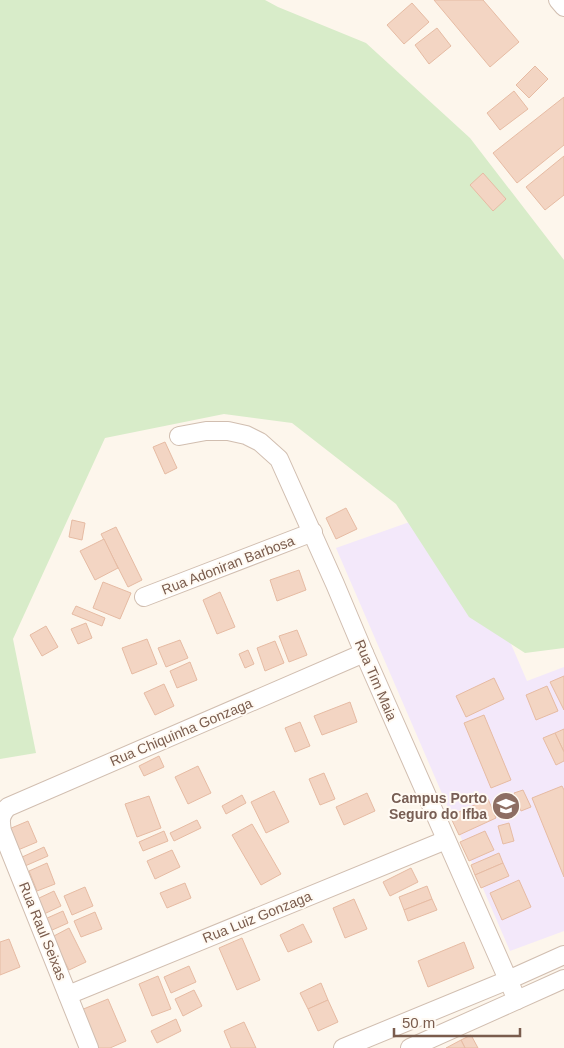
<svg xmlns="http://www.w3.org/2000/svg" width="564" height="1048" font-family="Helvetica,sans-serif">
	<rect width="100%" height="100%" fill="#fdf6ec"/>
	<polygon fill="#f3e8fa" points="452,507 527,681 564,667 564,931 510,951 336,548"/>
	<polygon fill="#d8ecc9" points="0,0 265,0 278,7 366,43 470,138 564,260 564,648 525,653 469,617 396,504 292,423 224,414 105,438 13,639 36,753 0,759"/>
	<g fill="#f3d5c3" stroke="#e6bba3">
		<polygon points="434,0 483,0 519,42 490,67"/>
		<polygon points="412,3 429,22 404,44 387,25"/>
		<polygon points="437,28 451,46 429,64 415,45"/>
		<polygon points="535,66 548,79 529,98 516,85"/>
		<polygon points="514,91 528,109 500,130 487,113"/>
		<polygon points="564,97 564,145 517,183 493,153"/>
		<polygon points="564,156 564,195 545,210 526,187"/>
		<polygon points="483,173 506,199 493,211 470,185"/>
		<polygon points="165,442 177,468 165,474 153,447"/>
		<polygon points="346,508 357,529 336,539 326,518"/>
		<polygon points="72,520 85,523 82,540 69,537"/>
		<polygon points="116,527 142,580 128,587 101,534"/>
		<polygon points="104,539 118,568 95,580 80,551"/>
		<polygon points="299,570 306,590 277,601 270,580"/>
		<polygon points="103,582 131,593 120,619 93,608"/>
		<polygon points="220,592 235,627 217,634 203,600"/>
		<polygon points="76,606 105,618 102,626 72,614"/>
		<polygon points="86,623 92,638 78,644 71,629"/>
		<polygon points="46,626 58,647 42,656 30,635"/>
		<polygon points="297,630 307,655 289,662 279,636"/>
		<polygon points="147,639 157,664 132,674 122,648"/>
		<polygon points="180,640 188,658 166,667 158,648"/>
		<polygon points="275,641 284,663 265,671 257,648"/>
		<polygon points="248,650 254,664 245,668 239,654"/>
		<polygon points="190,662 197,680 177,688 170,671"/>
		<polygon points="564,676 564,710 550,682"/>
		<polygon points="494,678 504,699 466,717 456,696"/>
		<polygon points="164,684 174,706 155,715 144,693"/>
		<polygon points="547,686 558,711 536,720 526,695"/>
		<polygon points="350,702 357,722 322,735 314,716"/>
		<polygon points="484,715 511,780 491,788 464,723"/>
		<polygon points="300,722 310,746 295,752 285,728"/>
		<polygon points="564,729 564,752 555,733"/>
		<polygon points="555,733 564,752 564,761 556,765 543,738"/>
		<polygon points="159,756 164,767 144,776 139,766"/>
		<polygon points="198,766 211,793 188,804 175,777"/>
		<polygon points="324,773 335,799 320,805 309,779"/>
		<polygon points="562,786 564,790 564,877 532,798"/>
		<polygon points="523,790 531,807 521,811 514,793"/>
		<polygon points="274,791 289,822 266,833 251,802"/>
		<polygon points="367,793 375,811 344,825 336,807"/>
		<polygon points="242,795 246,803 226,814 222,806"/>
		<polygon points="149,796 161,828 137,837 125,804"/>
		<polygon points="488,799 496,818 459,835 450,816"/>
		<polygon points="197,820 201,828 174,841 170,833"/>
		<polygon points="28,821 37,842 18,850 9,829"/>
		<polygon points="509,823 514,841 503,844 498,826"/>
		<polygon points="252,824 281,874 261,885 232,835"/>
		<polygon points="164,831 168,841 143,851 139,842"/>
		<polygon points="485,831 494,850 469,861 460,842"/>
		<polygon points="44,847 48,856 25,866 20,858"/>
		<polygon points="172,850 180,867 155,879 147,861"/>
		<polygon points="499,853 503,863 475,875 471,865"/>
		<polygon points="47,863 55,884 37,891 29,871"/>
		<polygon points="503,863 509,876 481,888 475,875"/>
		<polygon points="411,868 418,882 390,896 383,882"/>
		<polygon points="519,880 531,907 502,920 490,893"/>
		<polygon points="185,883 191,898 167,908 160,893"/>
		<polygon points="427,886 432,899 404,910 399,897"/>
		<polygon points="85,887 93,906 72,915 64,896"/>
		<polygon points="54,891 61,906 44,914 37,899"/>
		<polygon points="354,899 367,929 345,938 333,908"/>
		<polygon points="432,899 437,910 408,921 404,910"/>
		<polygon points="63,911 68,923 50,931 45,919"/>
		<polygon points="95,912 102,929 81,937 74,921"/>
		<polygon points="303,924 312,942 288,952 280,935"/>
		<polygon points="69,928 86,962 69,970 52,937"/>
		<polygon points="242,938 260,980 237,990 219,948"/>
		<polygon points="9,939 20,967 0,975 0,942"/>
		<polygon points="464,942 474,968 428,987 418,961"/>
		<polygon points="189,966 196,982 171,993 164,977"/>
		<polygon points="158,976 171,1009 152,1016 139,984"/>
		<polygon points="321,983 328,1000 308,1009 300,993"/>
		<polygon points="194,990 202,1006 183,1016 175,999"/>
		<polygon points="108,999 126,1041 110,1048 98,1048 81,1010"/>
		<polygon points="328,1000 338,1022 318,1031 308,1009"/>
		<polygon points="176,1019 181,1031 157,1043 151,1031"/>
		<polygon points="244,1022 256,1048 231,1048 224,1031"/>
		<polygon points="471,1035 478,1048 465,1048 461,1040"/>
		<polygon points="461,1040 465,1048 446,1048"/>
	</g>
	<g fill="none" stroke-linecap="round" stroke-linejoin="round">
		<defs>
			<g id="minor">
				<polyline points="558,0 564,7"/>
				<polyline points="179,436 206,431 228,431 246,435 260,442 279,459 335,584 364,653 517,1000"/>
				<polyline points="144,597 313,532"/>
				<polyline points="68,995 446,840"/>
				<path d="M89,1048l-87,-217c-2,-11 -2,-16 6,-24l356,-154"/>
				<polyline points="343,1048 508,980 564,955"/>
				<polyline points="410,1048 564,979"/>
			</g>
		</defs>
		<use href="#minor" stroke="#d1beb0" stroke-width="20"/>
		<use href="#minor" stroke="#fff" stroke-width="18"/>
	</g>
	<defs>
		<symbol id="school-disc" viewBox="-11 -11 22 22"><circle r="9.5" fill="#8d6e63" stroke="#fffaf3"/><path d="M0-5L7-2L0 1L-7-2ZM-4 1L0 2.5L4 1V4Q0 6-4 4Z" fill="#fff"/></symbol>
	</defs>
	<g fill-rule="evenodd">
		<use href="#school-disc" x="490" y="790" width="32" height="32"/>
	</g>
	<g text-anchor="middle" stroke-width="4" stroke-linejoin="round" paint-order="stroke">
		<g font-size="14" fill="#7a5c4d" stroke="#fffaf3">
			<text transform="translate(228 565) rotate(-21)" y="5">Rua Adoniran Barbosa</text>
			<text transform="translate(376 680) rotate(67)" y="5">Rua Tim Maia</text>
			<text transform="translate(181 732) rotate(-23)" y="5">Rua Chiquinha Gonzaga</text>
			<text transform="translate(257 917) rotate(-22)" y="5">Rua Luiz Gonzaga</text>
			<text transform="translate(43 931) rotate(68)" y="5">Rua Raul Seixas</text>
		</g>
		<g font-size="14" font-weight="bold" fill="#785e54" stroke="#fffaf3" text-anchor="end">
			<text x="487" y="803">Campus Porto<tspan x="487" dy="16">Seguro do Ifba</tspan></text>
		</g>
	</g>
	<path d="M394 1028v8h126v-8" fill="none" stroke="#7a5c4d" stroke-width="2.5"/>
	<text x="402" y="1028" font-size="15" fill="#7a5c4d" stroke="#fffaf3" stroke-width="4" paint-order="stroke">50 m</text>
</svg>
